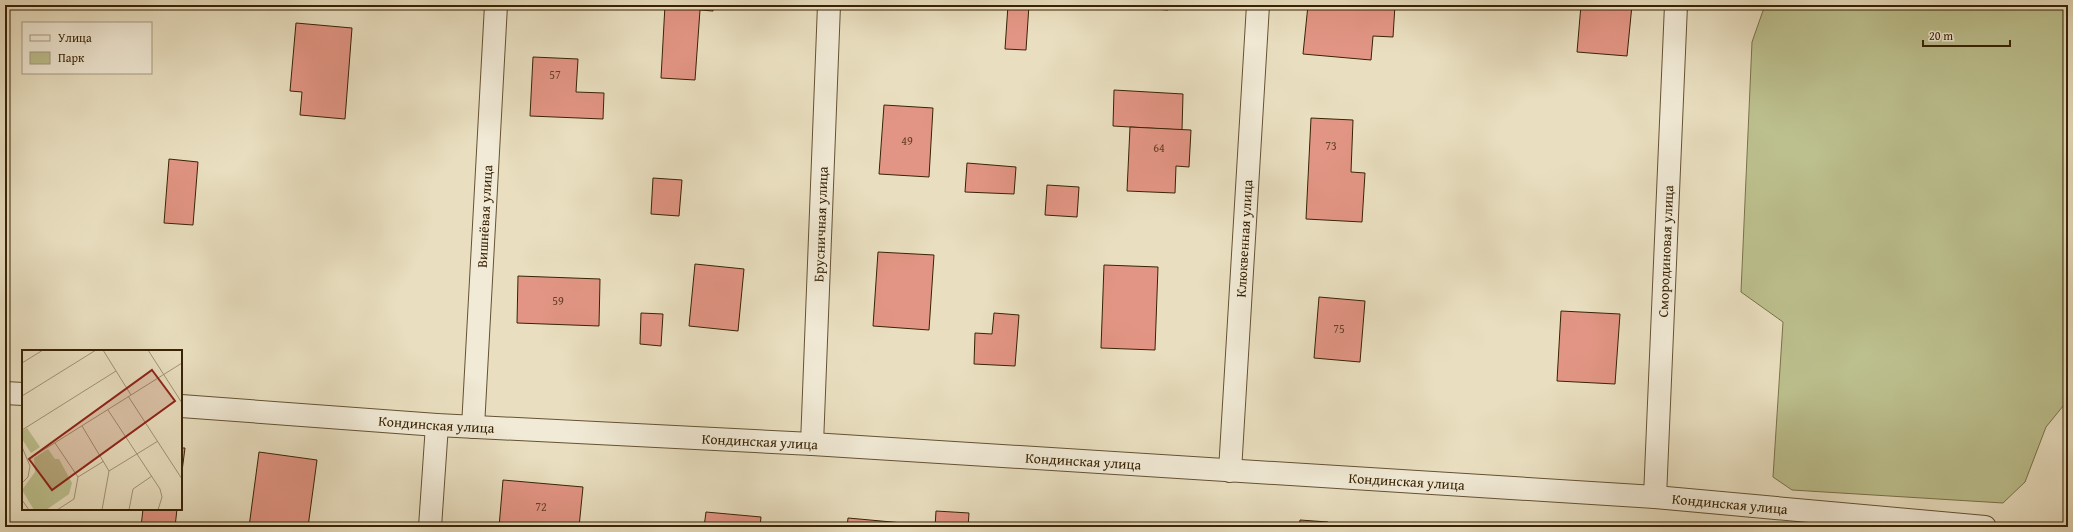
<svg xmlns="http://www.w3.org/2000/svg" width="2073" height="532" font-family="'Gentium Book Plus',serif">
	<rect width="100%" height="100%" fill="#e9dfc0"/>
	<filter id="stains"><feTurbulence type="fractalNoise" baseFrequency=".005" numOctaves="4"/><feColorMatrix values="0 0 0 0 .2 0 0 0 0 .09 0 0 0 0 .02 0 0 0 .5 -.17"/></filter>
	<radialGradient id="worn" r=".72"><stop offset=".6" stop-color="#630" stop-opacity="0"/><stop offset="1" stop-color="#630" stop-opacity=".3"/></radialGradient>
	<polygon fill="#bcc08e" stroke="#7a7249" points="1765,5 2068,5 2068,400 2046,427 2025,482 2003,503 1792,490 1773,477 1783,322 1741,292 1752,42"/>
	<g fill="#e29584" stroke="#382304">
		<polygon points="665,5 713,5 713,11 700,10 695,80 661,78"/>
		<polygon points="1008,5 1029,5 1026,50 1005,49"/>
		<polygon points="1122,5 1169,5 1168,10 1122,7"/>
		<polygon points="1308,5 1395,5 1393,37 1373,36 1371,60 1303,54"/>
		<polygon points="1581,5 1632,5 1627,56 1577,52"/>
		<polygon points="296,23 352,28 345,119 300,115 302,92 290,91"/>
		<polygon points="533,57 578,59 576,92 604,93 603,119 530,116"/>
		<polygon points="1114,90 1183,94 1182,130 1113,126"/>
		<polygon points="884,105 933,108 929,177 879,174"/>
		<polygon points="1311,118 1353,120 1351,172 1365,173 1362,222 1306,219"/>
		<polygon points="1130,127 1191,130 1189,167 1176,166 1175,193 1127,191"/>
		<polygon points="169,159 198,162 193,225 164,223"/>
		<polygon points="967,163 1016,167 1014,194 965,192"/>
		<polygon points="653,178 682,180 679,216 651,214"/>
		<polygon points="1047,185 1079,187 1077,217 1045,215"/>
		<polygon points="878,252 934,255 929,330 873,326"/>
		<polygon points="695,264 744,269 738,331 689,326"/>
		<polygon points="1104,265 1158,267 1155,350 1101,348"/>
		<polygon points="518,276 600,279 599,326 517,323"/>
		<polygon points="1319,297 1365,301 1360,362 1314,358"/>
		<polygon points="1561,311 1620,314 1615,384 1557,381"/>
		<polygon points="641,313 663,314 661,346 640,344"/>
		<polygon points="994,313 1019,315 1015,366 974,364 975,333 992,334"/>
		<polygon points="181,448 185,448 181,479"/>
		<polygon points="259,452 317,460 308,527 249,527"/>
		<polygon points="503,480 583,487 579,527 499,527"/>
		<polygon points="143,509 177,509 175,527 141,527"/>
		<polygon points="936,511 969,513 968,527 935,527"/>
		<polygon points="706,512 761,517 760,527 704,527"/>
		<polygon points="848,518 903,523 903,527 847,527"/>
		<polygon points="1300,520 1328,522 1328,527 1299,527"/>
	</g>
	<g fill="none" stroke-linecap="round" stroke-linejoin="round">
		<defs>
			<g id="minor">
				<polyline points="5,393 23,394"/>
				<path id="s1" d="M181,406l256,19 375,19 843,53 330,30"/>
				<path id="s2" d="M473,427l23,-422"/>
				<path id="s3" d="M812,444l17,-439"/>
				<path id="s4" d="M1230,471l28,-466"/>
				<path id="s5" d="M1655,497l21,-492"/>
				<polyline points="430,527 437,425"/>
			</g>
		</defs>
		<use href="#minor" stroke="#645233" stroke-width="24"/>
		<use href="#minor" stroke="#f1ead6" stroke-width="22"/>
	</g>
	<g text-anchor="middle" stroke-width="3" stroke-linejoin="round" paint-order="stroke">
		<g font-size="12" fill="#624024">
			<text x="555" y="79">57</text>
			<text x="907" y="145">49</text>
			<text x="1331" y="150">73</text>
			<text x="1159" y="152">64</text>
			<text x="558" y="305">59</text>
			<text x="1339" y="333">75</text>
			<text x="541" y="511">72</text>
		</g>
		<g font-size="14" fill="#382304" stroke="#f1ead6">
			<text dy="5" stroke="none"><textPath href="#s2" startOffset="211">Вишнёвая улица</textPath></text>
			<text dy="5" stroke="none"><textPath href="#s3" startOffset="220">Брусничная улица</textPath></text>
			<text dy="5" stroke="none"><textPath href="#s4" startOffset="233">Клюквенная улица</textPath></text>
			<text dy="5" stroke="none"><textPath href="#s5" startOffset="246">Смородиновая улица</textPath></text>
			<text dy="5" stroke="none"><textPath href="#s1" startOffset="256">Кондинская улица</textPath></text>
			<text dy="5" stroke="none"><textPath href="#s1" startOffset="580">Кондинская улица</textPath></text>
			<text dy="5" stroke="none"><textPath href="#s1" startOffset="904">Кондинская улица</textPath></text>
			<text dy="5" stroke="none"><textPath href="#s1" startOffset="1228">Кондинская улица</textPath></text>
			<text dy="5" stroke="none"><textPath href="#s1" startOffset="1552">Кондинская улица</textPath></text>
		</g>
	</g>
	<g transform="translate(22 350)">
		<rect width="160" height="160" fill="#e9dfc0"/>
		<path d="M5,78l13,19 -9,6 -9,-14v-8zM26,99l7,10h4l13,24 -3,11 -23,16h-12l-12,-20 13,-18 -1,-14z" fill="#bcc08e"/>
		<path fill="none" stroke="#a29475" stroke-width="1" d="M81,0l28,45M126,0l34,53M0,13l21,-13M0,46l74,-46M106,46l54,83M86,60l52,79 2,8 -4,13M60,76l27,45 -7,39M0,80l94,-59M33,93l23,34 -4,22 -17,11M0,97l8,19 -2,11 -6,6M7,109l153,-96M87,121l49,-30M56,127l26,-16M0,150l7,10M107,160l4,-21 19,-13"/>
		<path fill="#8f2418" fill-opacity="0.15" stroke="#8f2418" stroke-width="2" d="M130,20l23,31 -123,89 -23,-31z"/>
		<rect width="160" height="160" fill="none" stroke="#382304" stroke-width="2"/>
	</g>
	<rect width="2073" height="532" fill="none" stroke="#e9dfc0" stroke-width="20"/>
	<rect x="6" y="6" width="2061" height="520" fill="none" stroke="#382304" stroke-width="2"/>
	<rect x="10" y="10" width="2053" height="512" fill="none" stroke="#382304"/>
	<rect x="22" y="22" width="130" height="52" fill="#f1ead6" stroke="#a79a82"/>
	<rect x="30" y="35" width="20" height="6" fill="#f1ead6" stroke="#a79a82"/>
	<text x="58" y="42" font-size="12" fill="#382304">Улица</text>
	<rect x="30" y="52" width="20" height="12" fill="#bcc08e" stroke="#a79a82"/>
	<text x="58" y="62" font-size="12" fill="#382304">Парк</text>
	<path d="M1923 40v6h87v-6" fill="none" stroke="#382304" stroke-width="2"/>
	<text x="1929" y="40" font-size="12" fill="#382304" stroke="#f1ead6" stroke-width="3" paint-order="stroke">20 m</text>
	<rect width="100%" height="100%" filter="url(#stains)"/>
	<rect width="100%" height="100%" fill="url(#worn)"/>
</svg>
